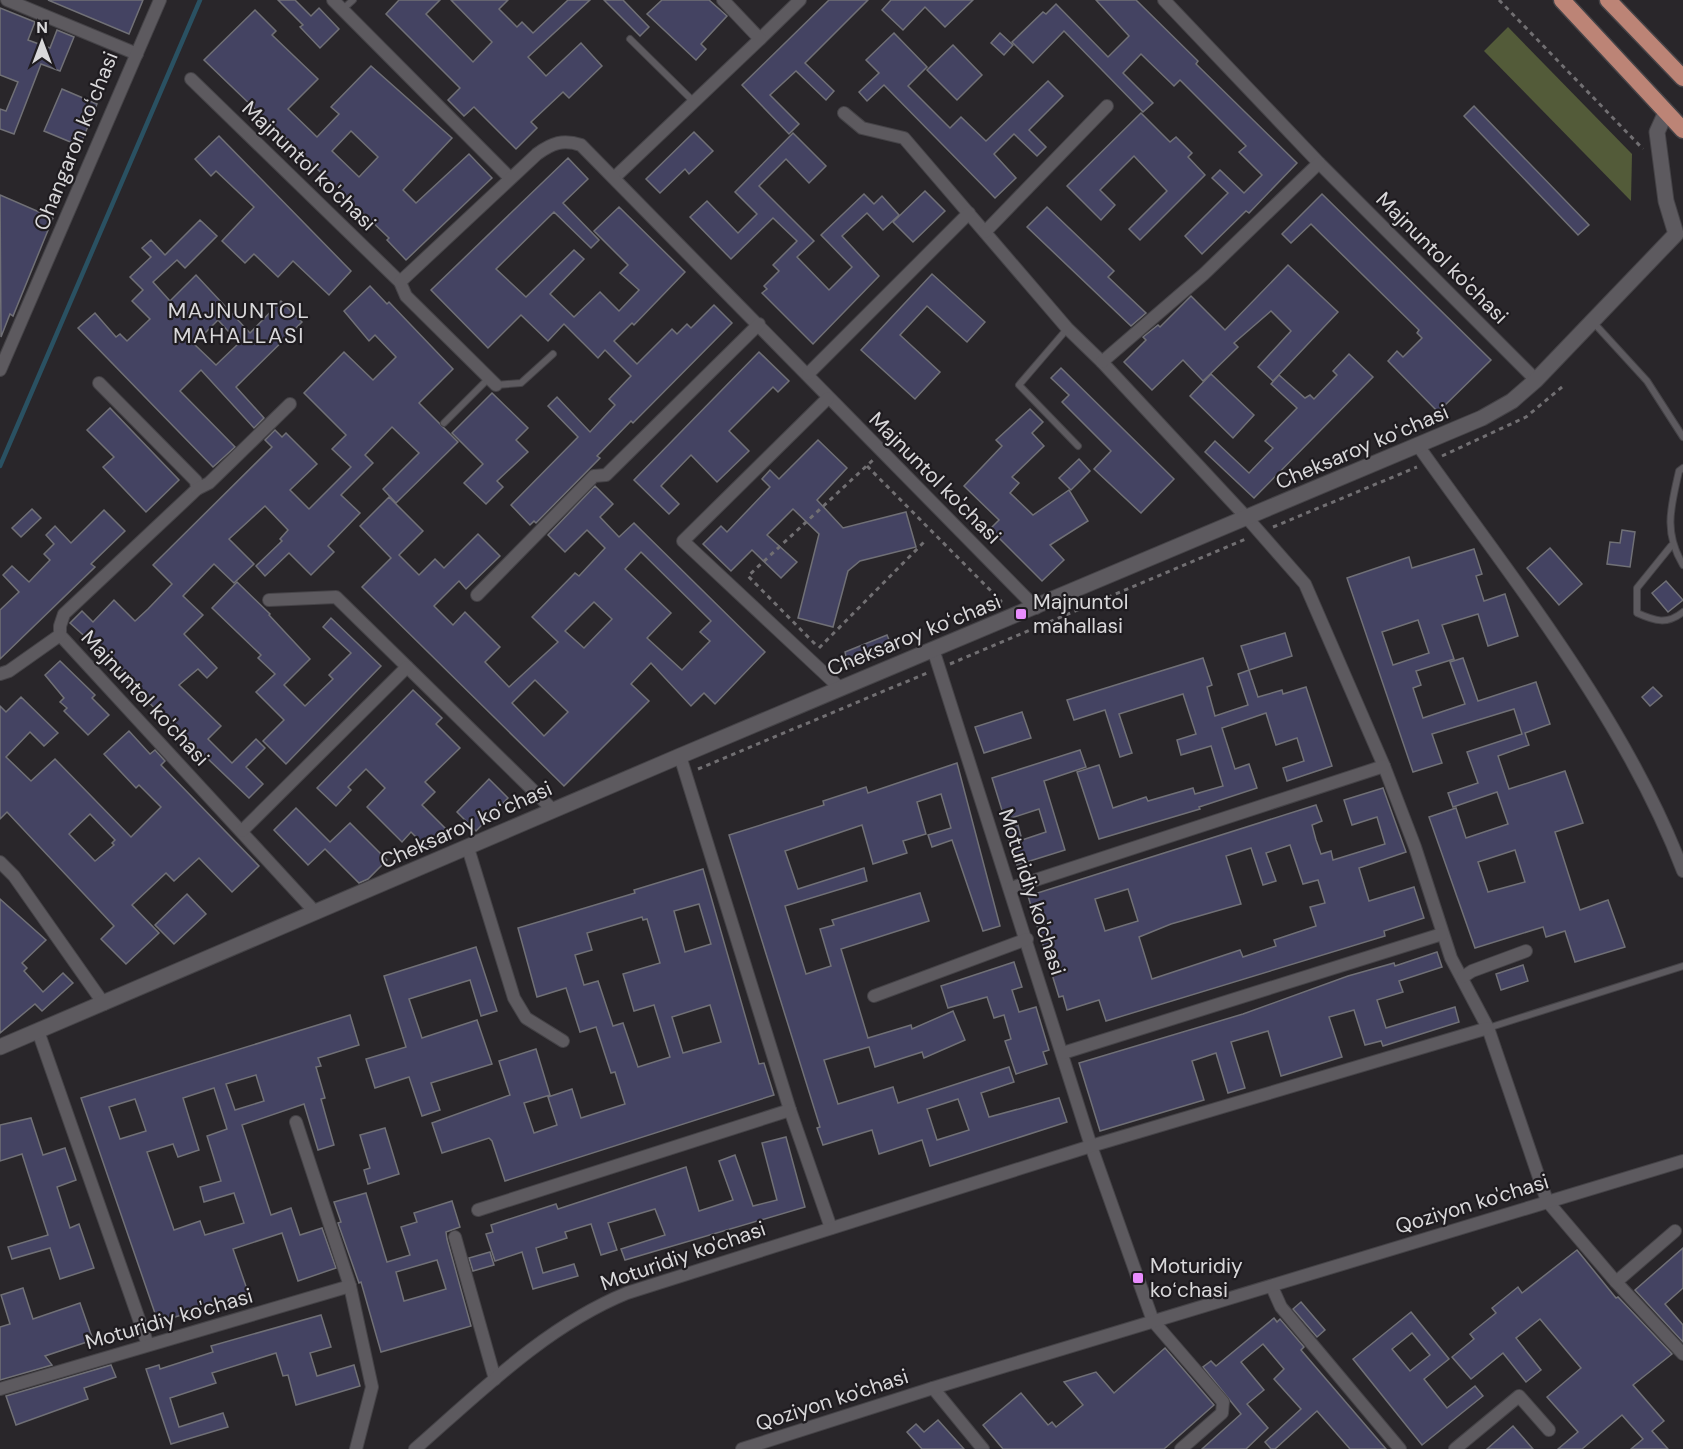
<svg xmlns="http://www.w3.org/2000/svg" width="1683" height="1449" font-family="'DM Sans',sans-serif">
	<rect width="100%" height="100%" fill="#29262a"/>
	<polygon fill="#535b39" points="1508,27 1632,154 1631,201 1484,51"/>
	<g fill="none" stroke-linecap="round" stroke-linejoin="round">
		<polyline stroke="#2a5162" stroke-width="4.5" points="0,466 200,0"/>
	</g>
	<g fill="#444362" stroke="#707076" stroke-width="1.5" fill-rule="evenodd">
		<polygon points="48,0 143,0 129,34"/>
		<polygon points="278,0 295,0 311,16 319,8 339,29 320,48 300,27 303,25"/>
		<polygon points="399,0 440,0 426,14 473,62 492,42 451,0 508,0 499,9 517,27 522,22 533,33 568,0 590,0 528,57 546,76 581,43 602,66 569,98 563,92 531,122 537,128 516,149 474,107 464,116 448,100 460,88 386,14"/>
		<polygon points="604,0 623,0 649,27 640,36"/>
		<polygon points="662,0 709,0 727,16 701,44 706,49 696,60 647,14"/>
		<polygon points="829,0 868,0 805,63 834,91 826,100 796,71 770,95 799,124 789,134 742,85"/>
		<polygon points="891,0 973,0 945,27 925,7 903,30 882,10"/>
		<polygon points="1096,0 1136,0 1198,61 1196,64 1297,163 1249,213 1246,211 1202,254 1185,236 1228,193 1212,178 1220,170 1244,193 1262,175 1239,152 1246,146 1180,80 1174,86 1141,54 1123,73 1153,103 1143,112 1064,31 1033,63 1012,42 1043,12 1046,14 1056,4 1108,57 1129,36"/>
		<polygon points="0,8 35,22 28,40 50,48 57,30 74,37 60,71 41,64 14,134 0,129 0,109 6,111 18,82 0,75"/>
		<path d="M255,10l21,21 -4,4 46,44 -30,30 29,28 22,-23 -8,-7 40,-41 81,72 -49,52 13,13 53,-49 23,24 -86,82 -19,-20 2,-2 -185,-178zM351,131l27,26 -19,20 -27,-26z"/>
		<polygon points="894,33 927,67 908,86 950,128 961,117 986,141 1048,81 1063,96 1029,130 1046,147 1037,156 1014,134 994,154 1016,178 995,198 884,85 867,101 859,92 879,73 866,60"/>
		<polygon points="1000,33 1013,45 1004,55 991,43"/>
		<polygon points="953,45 982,75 957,100 927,70"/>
		<polygon points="62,89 97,104 80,146 44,131"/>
		<polygon points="1474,106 1589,225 1578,235 1464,116"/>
		<polygon points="1141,113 1170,142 1176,137 1192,153 1188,157 1205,175 1140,240 1129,229 1167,191 1134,156 1100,190 1115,205 1101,220 1067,186"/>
		<polygon points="694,132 713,151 689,174 685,169 660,193 646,179"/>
		<polygon points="793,133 826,166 809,183 786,159 759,186 814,241 797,257 829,290 852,267 821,235 864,194 874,204 882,196 899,215 883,230 867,213 842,236 879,276 813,344 762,293 767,289 764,286 779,271 773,265 797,241 773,218 731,259 690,217 707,201 738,233 757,214 735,192"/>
		<polygon points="219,136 351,271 329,295 293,261 278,277 254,254 245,263 222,241 254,207 216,171 211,176 195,159"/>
		<polygon points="568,158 588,179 563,203 599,240 591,248 554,212 496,269 526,297 574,250 584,259 550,294 574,317 600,292 619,311 639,290 620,273 628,265 594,231 619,207 685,272 634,325 632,323 614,341 637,364 672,329 677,334 687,324 691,328 714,305 732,323 633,423 631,421 597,456 600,458 536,523 534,521 530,525 511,505 578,437 548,406 557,397 590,432 615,405 609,399 631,376 605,350 598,358 564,324 548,341 521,315 488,348 431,290"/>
		<polygon points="925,191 945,211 913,242 893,222"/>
		<polygon points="1322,194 1491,360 1438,412 1388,361 1397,351 1403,357 1422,338 1417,333 1419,330 1311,224 1291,243 1282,234"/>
		<polygon points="0,195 53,218 13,316 10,314 1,337"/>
		<polygon points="1047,207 1114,271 1108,277 1146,313 1131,326 1027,227"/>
		<path d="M200,220l17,16 -32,32 -8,-8 -24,22 17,19 26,-26 54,58 31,-32 21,21 -66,65 28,31 -10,10 -53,-58 -21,21 55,56 -22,20 -135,-139 17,-15 21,24 4,-3 7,7 23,-22 -18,-18 11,-11 -13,-13 21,-20 -9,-9 9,-8 14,15zM218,320l21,23 -23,22 -22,-21z"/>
		<polygon points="1288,265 1338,312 1273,381 1258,367 1291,331 1271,311 1234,343 1238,347 1203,381 1183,360 1152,390 1124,362 1146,340 1143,337 1158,325 1160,327 1191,296 1225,330"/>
		<polygon points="932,274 985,322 967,342 927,306 900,335 940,372 915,399 861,350"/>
		<polygon points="370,286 387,304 389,302 453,369 419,403 458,442 396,503 383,489 419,453 392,427 365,455 373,463 341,495 360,513 328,546 334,552 311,575 289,553 265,576 256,566 282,541 280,539 288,530 265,506 229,539 254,564 234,583 214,564 183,596 203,615 184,634 217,668 207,678 198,669 179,685 221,726 208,739 232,763 256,739 265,748 246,767 263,784 249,798 122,677 125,673 70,623 82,611 93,622 114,600 135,621 148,609 172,584 153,565 272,447 265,440 275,430 282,437 286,433 317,464 290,490 309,509 351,467 332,449 346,435 304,393 344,352 373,380 396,357 375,335 369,341 344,311"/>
		<polygon points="759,352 789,381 778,392 773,387 729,431 749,451 717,482 691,455 661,486 679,504 669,514 634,480"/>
		<polygon points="1349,354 1373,377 1254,498 1205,452 1215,441 1249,473 1273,448 1265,441 1297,408 1271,384 1279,375 1305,398 1310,395 1314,399 1337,375 1333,371"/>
		<polygon points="1061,368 1174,479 1141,513 1094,469 1111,451 1062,402 1069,395 1051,378"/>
		<polygon points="1211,374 1254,415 1233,438 1190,396"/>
		<polygon points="492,393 528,428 516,440 528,452 497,481 503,487 486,504 464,483 483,464 452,433"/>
		<polygon points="110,408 179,480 146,512 103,467 114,457 87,430"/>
		<polygon points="1030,409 1043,422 1032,433 1044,446 1012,477 1019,483 1010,493 1033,515 1069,490 1088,521 1050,545 1064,560 1042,581 990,529 999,520 964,486 1002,446 996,440"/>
		<polygon points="818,440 847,468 817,500 843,528 906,512 916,547 860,561 848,571 833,627 798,618 819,534 793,509 767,535 797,562 781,578 752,550 731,571 703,544 721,526 727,532 770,487 762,479 770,470 779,479"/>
		<polygon points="1079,459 1090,471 1071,490 1059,478"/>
		<path d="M595,486l18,18 -13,13 19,20 15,-14 131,129 -50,52 -11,-11 -13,13 -40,-43 -20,21 18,17 -85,85 -202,-199 29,-29 -31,-32 29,-29 34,34 -24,24 20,20 16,-16 9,9 34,-34 22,22 -34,33 -7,-8 -25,25 19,19 12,-13 35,35 -15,15 24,25 49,-45 -26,-25 43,-44 4,3 26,-28 -18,-18 -22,22 -17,-17zM641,552l70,69 -11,11 10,9 -28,29 -35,-32 24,-25 -46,-44zM594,602l18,17 -28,29 -19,-17zM535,680l33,32 -24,24 -32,-33z"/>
		<polygon points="32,509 41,518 21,537 12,528"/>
		<polygon points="104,510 125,531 91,564 95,567 0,659 0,610 19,592 3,575 12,566 29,582 50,560 44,554 54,544 46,535 55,526 71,543"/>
		<polygon points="1622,530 1635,532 1630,567 1607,564 1610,542 1620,543"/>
		<polygon points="1550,548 1582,584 1559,605 1527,568"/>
		<path d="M1474,549l8,25 -6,2 8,25 21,-7 13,42 -30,10 -10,-32 -36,11 12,34 -38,12 5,14 -8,3 10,30 42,-14 -15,-42 13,-4 15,43 58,-19 14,42 -25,9 4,12 -31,11 11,33 56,-18 18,52 -28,9 25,78 28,-10 17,47 -50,15 -10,-31 -19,6 -3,-10 -68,21 -46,-131 27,-9 10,30 42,-14 -11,-32 -44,15 -5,-14 30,-10 -11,-31 55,-18 -8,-25 -82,25 10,29 -29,9 -66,-194 62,-21 3,11zM1418,620l11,33 -36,12 -11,-33zM1515,850l10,32 -37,10 -10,-30z"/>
		<polygon points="1666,581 1683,600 1668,612 1652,593"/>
		<polygon points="237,582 270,614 269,615 310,659 284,685 305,706 333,679 329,675 351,653 323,627 331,618 381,666 286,764 263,741 284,720 256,692 275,674 258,658 261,655 212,608"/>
		<polygon points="1285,633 1292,656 1249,670 1241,646"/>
		<polygon points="887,635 892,647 848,665 845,652"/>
		<polygon points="1203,658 1212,685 1207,687 1215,716 1248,705 1238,674 1249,670 1258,697 1282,690 1283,694 1306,687 1332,766 1287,781 1283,768 1304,761 1297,738 1276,745 1266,713 1222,728 1235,769 1249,764 1257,788 1199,807 1200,809 1099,839 1077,772 1099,765 1113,808 1146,797 1148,801 1193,788 1195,794 1223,786 1211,746 1181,755 1177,740 1196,734 1183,694 1119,714 1132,753 1120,757 1105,710 1074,720 1067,700"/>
		<polygon points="60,661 95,695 92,698 109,715 88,735 64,711 67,708 60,702 64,698 45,675"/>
		<polygon points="1653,687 1662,696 1650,706 1642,697"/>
		<polygon points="413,690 442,718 436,724 460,748 425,782 435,792 422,805 446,829 427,848 411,832 402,842 367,807 385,788 366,769 348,787 351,790 336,806 317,788"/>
		<path d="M21,697l37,36 -14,13 -14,-14 -24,25 25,24 24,-22 76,78 30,-30 -22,-22 -3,3 -32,-34 25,-23 21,23 5,-4 10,11 -4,4 98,101 -27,26 -33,-34 -25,23 -8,-8 -34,32 27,28 -33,31 -25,-25 13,-13 -107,-114 -7,7v-113l6,6zM90,814l25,26 -3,3 2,2 -19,16 -26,-27z"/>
		<polygon points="1022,712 1031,738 984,753 975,727"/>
		<polygon points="1080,750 1086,767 1044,781 1065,850 1017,865 1005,829 1018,825 1022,840 1046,832 1039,809 1005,820 992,778"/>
		<path d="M957,763l43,163 -17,5 -31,-91 -20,7 -4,-12 23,-7 -10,-34 -24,8 9,32 -23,7 4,12 -34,11 -11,-39 -77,26 13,38 66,-21 3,13 -82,25 21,68 25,-8 -11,-37 14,-4 -2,-5 88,-27 9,28 -88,28 27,89 43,-13 1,4 41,-18 12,29 -41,18 -2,-6 -47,15 -6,-20 -45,13 14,44 55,-17 5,16 111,-36 5,15 -33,11 8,24 70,-19 8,24 -137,44 -8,-26 -43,14 -7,-24 -49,15 -6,-17 3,-1 -91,-292 95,-30 -1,-4 43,-14 2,6zM958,1099l11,31 -32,10 -10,-31z"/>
		<polygon points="489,779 508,798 476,831 457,812"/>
		<path d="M1383,788l23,64 -47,16 10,33 45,-14 10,31 -40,13 1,5 -279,85 -7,-21 -32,10 -4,-14 -4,1 -31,-101 288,-91 6,16 -10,4 4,15 5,14 10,-3 2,9 52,-16 -8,-27 -25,8 -8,-25zM1290,845l13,39 15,-4 7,23 -15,4 6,19 -42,14 2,6 -33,11 -3,-7 -88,29 -13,-42 32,-13 70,-20 -15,-48 25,-8 12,37 13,-4 -10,-28zM1128,889l10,32 -33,10 -10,-32z"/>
		<polygon points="296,808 330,842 350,823 387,860 368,879 359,883 325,849 308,865 274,830"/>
		<path d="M703,869l56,195 5,-1 10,32 -269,86 -13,-40 -3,-3 -47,15 -10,-30 78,-28 -11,-34 37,-12 14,46 -26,8 10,30 23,-8 -9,-28 24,-8 9,29 44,-14 -10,-32 -4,1 -15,-46 -16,5 -14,-44 -29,9 -19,-69 117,-35 -1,-3zM699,904l12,40 -26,8 -11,-41zM642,917l1,3 4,-1 13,44 -37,11 11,37 20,-6 16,52 -32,10 -15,-44 -10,3 -15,-45 -14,4 -9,-30 17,-5 -5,-17zM710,1005l11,37 -38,11 -11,-36z"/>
		<polygon points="187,894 206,914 174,944 155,925"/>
		<polygon points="0,899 46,940 22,963 27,968 24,971 43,992 63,973 73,983 42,1011 35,1004 0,1033"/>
		<polygon points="476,947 497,1011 481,1016 470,980 409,999 422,1038 477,1020 492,1064 431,1083 440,1110 422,1116 409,1077 375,1088 366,1059 406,1047 384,976"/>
		<polygon points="1437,952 1442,967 1399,981 1403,992 1377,1000 1386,1028 1455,1007 1459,1022 1383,1046 1381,1041 1365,1045 1354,1010 1329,1017 1342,1057 1281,1076 1268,1031 1231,1042 1245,1088 1228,1093 1216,1053 1192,1061 1204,1100 1100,1131 1079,1063 1243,1014 1348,976 1394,963 1395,966"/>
		<polygon points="1014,962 1022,987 1012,990 1019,1012 1036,1007 1049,1050 1043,1052 1047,1064 1016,1074 1005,1041 1011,1039 1004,1015 994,1018 987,997 948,1008 941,986"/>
		<polygon points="1523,965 1528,981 1501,990 1496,974"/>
		<path d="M350,1015l9,30 -41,13 3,8 -5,1 9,31 -4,1 13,46 -16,5 -14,-46 -62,21 29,90 20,-7 9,27 22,-7 14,40 -38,13 -16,-48 -49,16 16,46 -91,27 -77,-224zM256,1075l8,26 -29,9 -9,-26zM214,1088l13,41 -20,7 14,45 -21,6 4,15 30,-9 10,30 -39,12 -5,-14 -26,9 -27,-78 26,-8 5,13 21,-7 -16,-52zM135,1099l11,32 -26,8 -11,-32z"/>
		<polygon points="31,1118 43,1155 65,1148 76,1180 57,1187 70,1228 79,1224 94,1268 60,1279 50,1248 12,1259 8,1247 48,1235 22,1154 0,1161 0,1125"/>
		<polygon points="385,1128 399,1174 368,1184 364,1170 370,1168 360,1135"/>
		<polygon points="786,1137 805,1207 625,1260 621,1249 665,1235 655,1209 608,1223 617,1250 601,1255 591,1224 565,1232 567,1238 536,1248 543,1273 574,1264 578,1276 533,1289 522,1252 495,1261 486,1234 493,1232 491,1225 556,1204 558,1209 686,1167 699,1211 733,1200 719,1161 735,1155 753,1206 777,1200 762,1143"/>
		<path d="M366,1193l21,69 23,-7 -9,-28 16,-5 -3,-9 38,-12 8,26 -14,5 1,7 24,87 -90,26 -20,-70 -2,1 -21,-60 3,-1 -7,-20zM437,1260l9,29 -42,12 -8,-29z"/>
		<polygon points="1683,1248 1683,1288 1665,1304 1683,1325 1683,1342 1635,1290"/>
		<polygon points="1577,1250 1616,1298 1618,1297 1672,1354 1633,1385 1664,1421 1652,1431 1668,1449 1631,1449 1643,1439 1622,1415 1582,1449 1558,1449 1578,1432 1547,1397 1581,1368 1540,1319 1516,1338 1541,1370 1526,1382 1503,1353 1471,1379 1452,1357 1474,1339 1470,1334 1496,1313 1492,1308 1518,1287 1522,1293"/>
		<polygon points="490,1252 494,1265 473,1271 469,1258"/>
		<polygon points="23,1288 33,1319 80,1303 93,1340 45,1356 52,1365 0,1380 0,1327 10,1324 1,1295"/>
		<polygon points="1301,1302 1325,1330 1317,1337 1293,1309"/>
		<path d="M1411,1312l38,47 -25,20 23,29 28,-22 8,10 -61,49 -69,-86zM1412,1333l18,22 -20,16 -18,-22z"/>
		<polygon points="321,1315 331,1347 310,1353 317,1376 354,1365 360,1386 296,1405 288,1375 283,1376 276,1353 212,1373 216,1383 170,1398 179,1427 223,1413 228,1427 171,1444 146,1369 159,1365 160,1369 213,1352 211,1346"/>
		<polygon points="1274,1318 1277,1322 1280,1319 1304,1347 1301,1350 1386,1449 1350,1449 1317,1411 1275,1449 1271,1449 1265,1442 1301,1409 1274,1379 1284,1369 1263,1344 1241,1362 1264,1390 1247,1404 1268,1428 1246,1449 1202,1449 1241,1414 1203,1367 1211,1361 1216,1366"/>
		<polygon points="1165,1348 1214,1405 1164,1449 1003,1449 983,1425 1021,1393 1048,1425 1052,1422 1056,1427 1083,1405 1064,1382 1096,1372 1114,1393"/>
		<polygon points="111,1365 116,1377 84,1388 88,1399 16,1425 6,1396"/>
		<polygon points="938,1420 964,1449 922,1449 907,1432 916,1424 924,1432"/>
		<polygon points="1513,1426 1533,1449 1487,1449"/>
	</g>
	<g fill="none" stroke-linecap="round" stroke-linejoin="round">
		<defs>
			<g id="service">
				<polyline points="343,9 353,0"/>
				<polyline points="630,39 693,101"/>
				<polyline points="1593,322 1647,381 1683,437"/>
				<polyline points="1067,329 1019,385 1078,446"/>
				<polyline points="496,385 521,383 553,354"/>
				<polyline points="444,423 489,378"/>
				<path d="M1683,468l-4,3c-8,36 -16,60 4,94"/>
				<path d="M1671,546l-34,42v25c18,8 30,12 46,-1"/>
				<polyline points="1488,1028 1683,966"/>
			</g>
			<g id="minor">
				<polyline points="7,0 137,54"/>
				<polyline points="333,0 509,177"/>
				<polyline points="1164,0 1319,163 1536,380"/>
				<polyline points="760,39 800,0"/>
				<polyline points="191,79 400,282 406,296 496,385"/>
				<polyline points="844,113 862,128 904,138 1067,328 1102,362 1248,519 1305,584 1384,766 1415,847 1451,958 1488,1028 1547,1201 1616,1282 1683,1354"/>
				<polyline points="615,177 760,39 723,0"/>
				<polyline points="985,232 1107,106"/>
				<path d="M400,282l137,-128c15,-11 26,-15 44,-9l455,463"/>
				<polyline points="1102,362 1204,274 1319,163"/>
				<polyline points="0,370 160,0"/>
				<polyline points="808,374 969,213"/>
				<polyline points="99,383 196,481 197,489 64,614 60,626 60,635 316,913"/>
				<polyline points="828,398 683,541 840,688"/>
				<path d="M1419,447c94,133 206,271 264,424"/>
				<polyline points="197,489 209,483 290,404"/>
				<polyline points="477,595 594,476 606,475 759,324"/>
				<polyline points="269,600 336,597 553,810"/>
				<polyline points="933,649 1091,1146 1153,1321 1223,1402 1222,1413 1181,1449"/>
				<polyline points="0,674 9,671 60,635"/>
				<polyline points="680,756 790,1110 831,1228"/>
				<polyline points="242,831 407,667"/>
				<polyline points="468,848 514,998 526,1018 563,1041"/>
				<polyline points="0,862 14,876 104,1004"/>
				<polyline points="1011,888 1384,766"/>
				<polyline points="1463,977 1472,971 1526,951"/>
				<polyline points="874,996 1027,939"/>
				<polyline points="38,1031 148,1345"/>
				<polyline points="1063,1053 1442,934"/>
				<polyline points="296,1122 350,1286 372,1387 356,1449"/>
				<polyline points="478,1210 790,1110"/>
				<polyline points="455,1237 495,1379"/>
				<polyline points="1616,1282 1675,1231"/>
				<polyline points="1272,1287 1281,1307 1400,1449"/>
				<polyline points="933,1388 983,1449"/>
				<polyline points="0,1389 350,1286"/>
				<path d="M415,1449c65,-57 131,-123 212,-156l464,-147 397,-118"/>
				<polyline points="742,1449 933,1388 1683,1161"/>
				<polyline points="1455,1449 1519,1396 1549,1430"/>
			</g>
			<polyline id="tertiary" points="0,1047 680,756 1482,418 1512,401 1536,380 1676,234 1666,201 1657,132 1666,112"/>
			<g id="trunk">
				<polyline points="1562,0 1683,130"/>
				<polyline points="1608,0 1683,78"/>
			</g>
		</defs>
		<use href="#service" stroke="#454347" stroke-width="8"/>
		<use href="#minor" stroke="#454347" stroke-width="14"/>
		<use href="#tertiary" stroke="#454347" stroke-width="17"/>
		<use href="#trunk" stroke="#454347" stroke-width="19"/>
		<g stroke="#716f72" stroke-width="3" stroke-dasharray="4.5 4.5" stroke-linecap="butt">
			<polyline points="1499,0 1643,149"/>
			<polyline points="1442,456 1526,417 1562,387"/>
			<polyline points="867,466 1001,601 999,605"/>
			<polyline points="1273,527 1417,467"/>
			<polyline points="815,644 748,576 874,459"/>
			<polyline points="819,648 926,540"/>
			<polyline points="950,664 1248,538"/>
			<polyline points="698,769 927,673"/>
		</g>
		<use href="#service" stroke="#5d5a5f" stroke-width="6"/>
		<use href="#minor" stroke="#5d5a5f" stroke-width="12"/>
		<use href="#tertiary" stroke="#5d5a5f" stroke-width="15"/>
		<use href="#trunk" stroke="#bc8476" stroke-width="16"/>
	</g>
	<g fill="#e98dfe" stroke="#1f1c20" stroke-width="2">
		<rect x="1015" y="608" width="12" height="12" rx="3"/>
		<rect x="1132" y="1272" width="12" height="12" rx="3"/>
	</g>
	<g text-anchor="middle" stroke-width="4.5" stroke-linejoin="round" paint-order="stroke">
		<g font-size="21" fill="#d9d8da" stroke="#1f1c20">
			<text transform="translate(76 141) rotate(-68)" y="7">Ohangaron koʻchasi</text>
			<text transform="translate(309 166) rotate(44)" y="7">Majnuntol ko'chasi</text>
			<text transform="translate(1442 258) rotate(45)" y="7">Majnuntol ko'chasi</text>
			<text transform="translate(1362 447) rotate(-23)" y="7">Cheksaroy koʻchasi</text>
			<text transform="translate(935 478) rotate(45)" y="7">Majnuntol ko'chasi</text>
			<text transform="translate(914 635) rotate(-22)" y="7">Cheksaroy koʻchasi</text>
			<text transform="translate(145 698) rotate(47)" y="7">Majnuntol ko'chasi</text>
			<text transform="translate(466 825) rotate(-24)" y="7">Cheksaroy koʻchasi</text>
			<text transform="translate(1032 892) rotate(72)" y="7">Moturidiy ko'chasi</text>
			<text transform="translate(1472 1204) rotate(-17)" y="7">Qoziyon ko'chasi</text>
			<text transform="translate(683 1256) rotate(-19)" y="7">Moturidiy ko'chasi</text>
			<text transform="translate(169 1319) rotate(-16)" y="7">Moturidiy ko'chasi</text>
			<text transform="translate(832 1400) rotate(-18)" y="7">Qoziyon ko'chasi</text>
		</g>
		<g font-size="21" fill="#d9d8da" stroke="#1f1c20" text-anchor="start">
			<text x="1033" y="609">Majnuntol<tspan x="1033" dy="24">mahallasi</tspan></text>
			<text x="1150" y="1273">Moturidiy<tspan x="1150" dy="24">koʻchasi</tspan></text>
		</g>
		<g font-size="22" letter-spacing="1.5" fill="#d9d8da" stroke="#1f1c20">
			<text x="239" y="318">MAJNUNTOL<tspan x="239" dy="25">MAHALLASI</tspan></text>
		</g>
	</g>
	<g transform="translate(42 42)" stroke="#1f1c20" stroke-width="4.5" paint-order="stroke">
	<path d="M0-4.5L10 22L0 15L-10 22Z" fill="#d9d8da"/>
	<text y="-9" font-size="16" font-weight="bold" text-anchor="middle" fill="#d9d8da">N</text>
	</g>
</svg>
